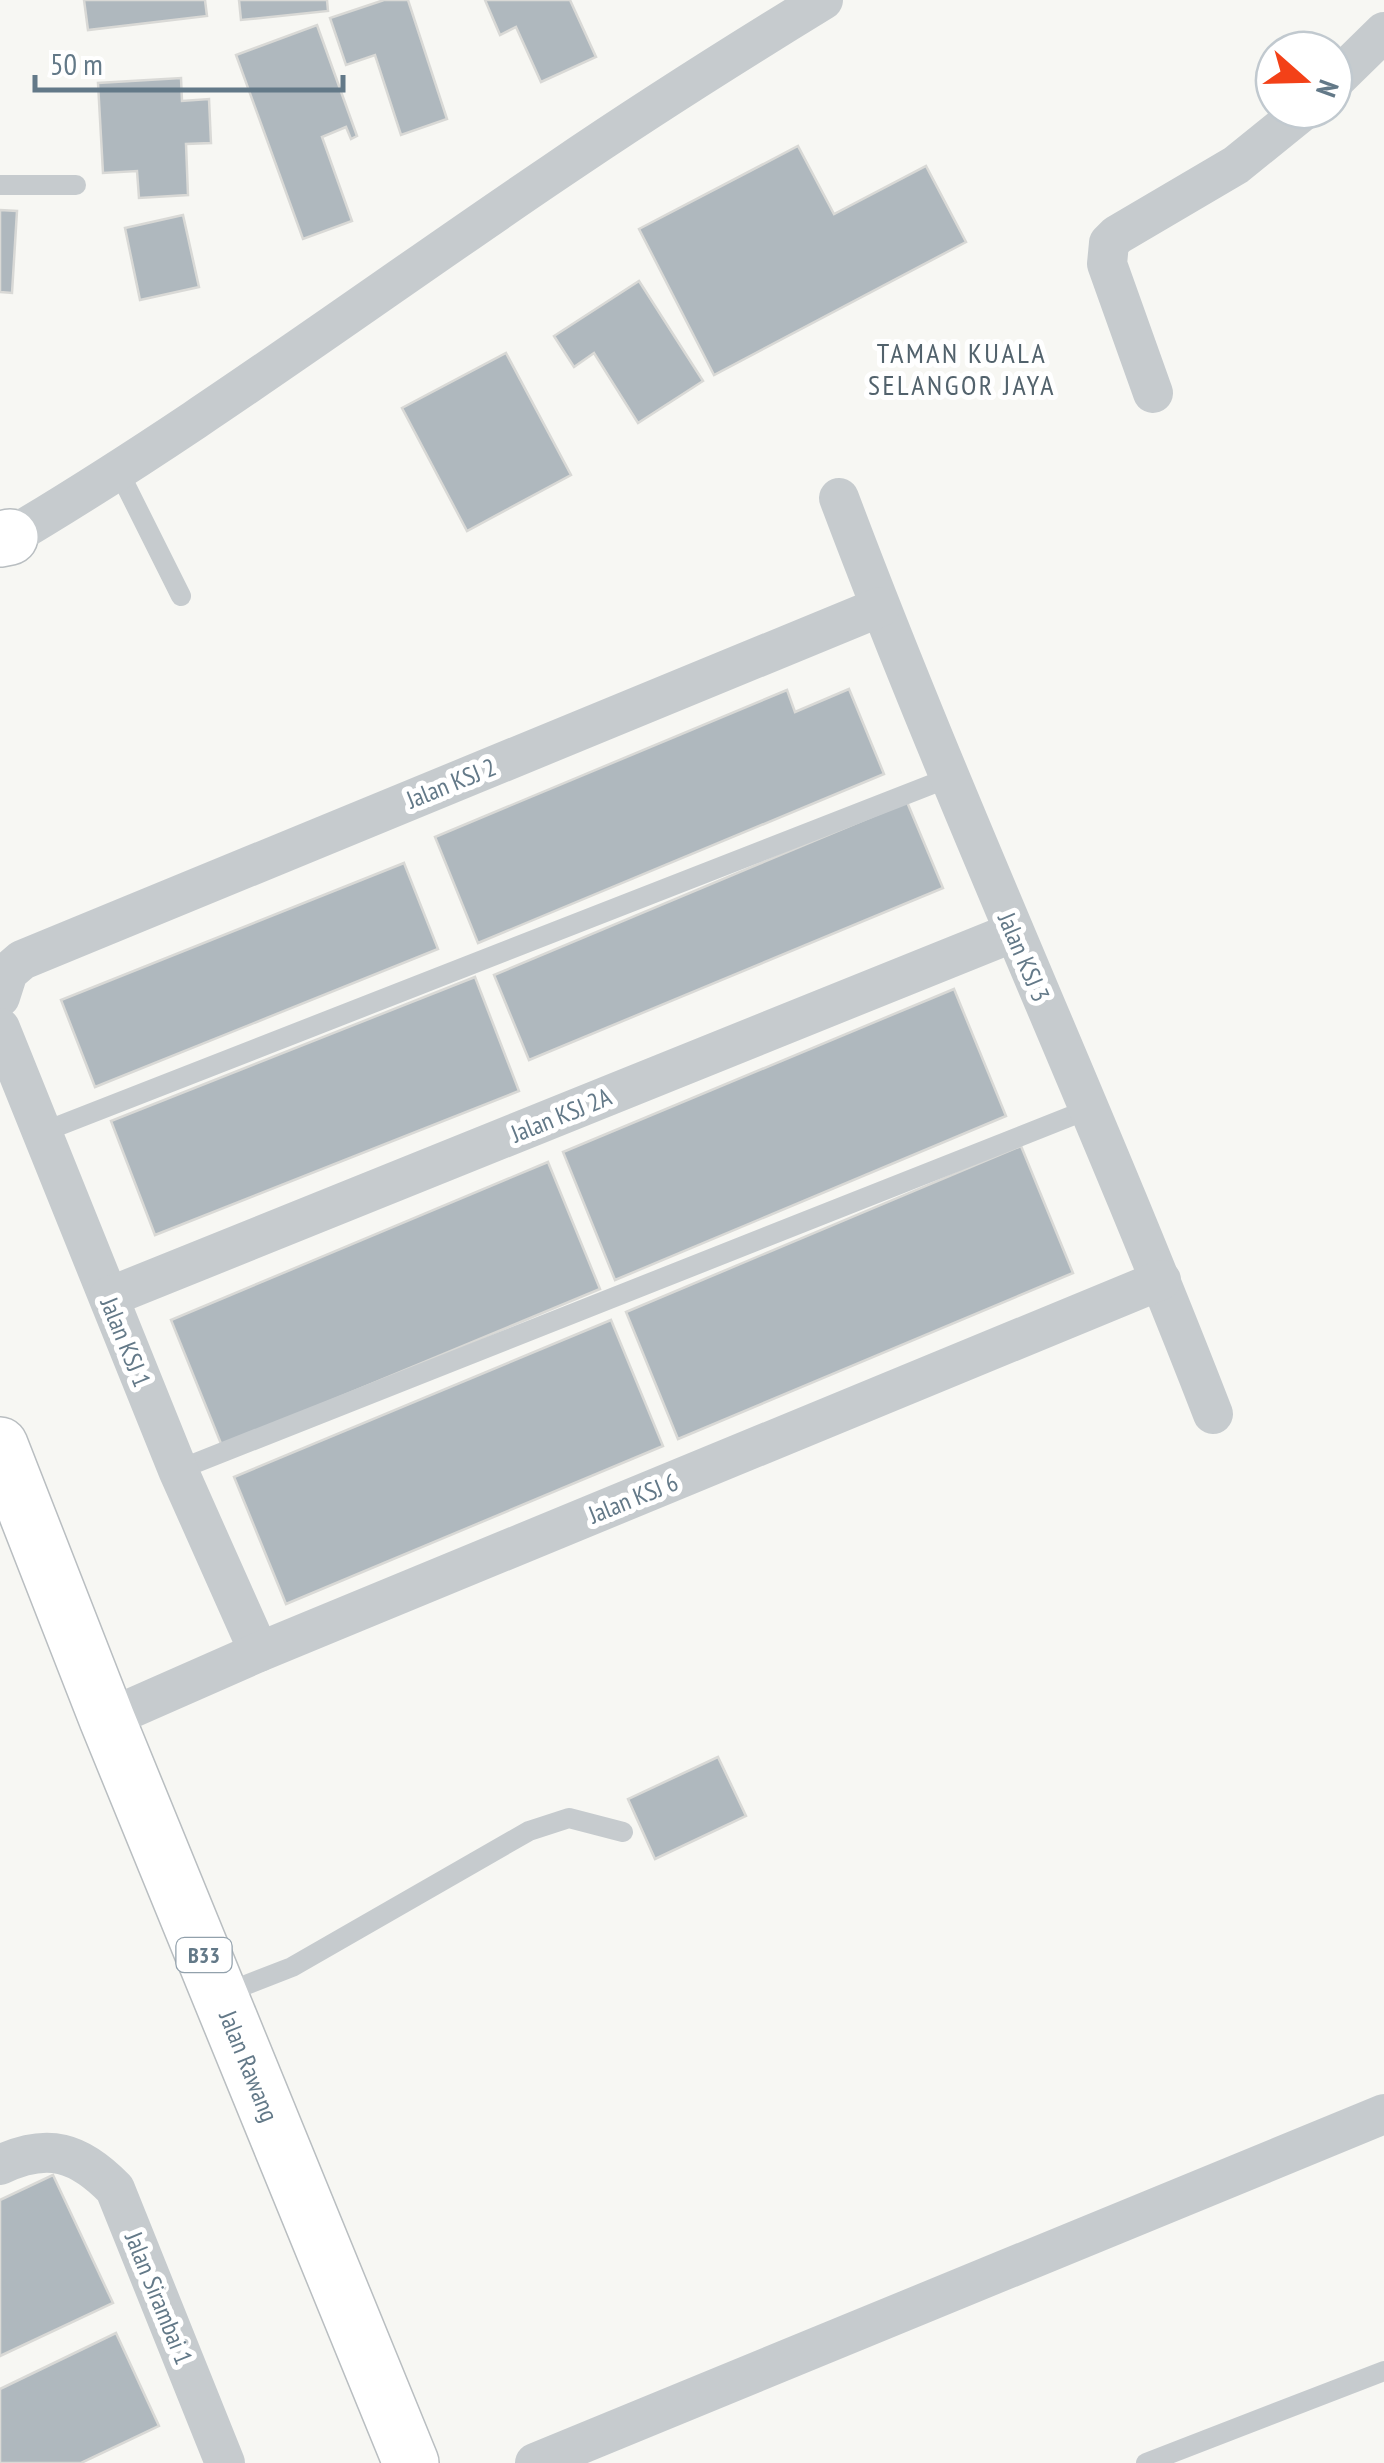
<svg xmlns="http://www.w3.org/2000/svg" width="1384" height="2463" font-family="'PT Sans Narrow',sans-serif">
	<rect width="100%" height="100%" fill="#f7f7f3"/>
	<g fill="#afb8be" stroke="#d9d9d6" stroke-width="2.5">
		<polygon points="84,0 205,0 207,16 88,30"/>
		<polygon points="239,0 327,0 328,11 241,20"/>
		<polygon points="384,0 408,0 447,119 401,135 375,55 346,65 330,18"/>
		<polygon points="485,0 570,0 596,57 541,82 516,27 500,35"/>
		<polygon points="317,25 357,136 351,139 346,127 322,137 352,221 303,239 236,55"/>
		<polygon points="181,78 182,101 209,99 211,143 186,144 188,195 139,198 137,171 103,173 98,83"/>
		<polygon points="798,146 834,214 926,166 966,242 714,375 639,229"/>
		<polygon points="0,210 17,211 12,293 0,292"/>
		<polygon points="183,215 199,287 140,300 125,228"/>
		<polygon points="639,281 703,381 638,423 594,353 574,367 554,336"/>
		<polygon points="506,353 571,475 467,531 402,408"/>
		<polygon points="849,689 884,774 478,943 435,837 787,690 795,712"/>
		<polygon points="907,802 943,888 529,1060 494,975"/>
		<polygon points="404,863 438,949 95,1087 61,1000"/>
		<polygon points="475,977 519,1091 155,1235 111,1121"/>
		<polygon points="954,989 1006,1116 615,1280 563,1152"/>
		<polygon points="1021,1146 1073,1273 678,1439 626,1312"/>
		<polygon points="548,1162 600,1289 222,1446 171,1320"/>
		<polygon points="611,1320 663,1446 286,1604 234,1477"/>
		<polygon points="718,1757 746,1816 655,1859 628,1799"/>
		<polygon points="53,2175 113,2303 0,2356 0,2200"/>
		<polygon points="116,2333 159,2426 81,2463 0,2463 0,2389"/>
	</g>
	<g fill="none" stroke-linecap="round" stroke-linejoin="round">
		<defs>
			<g id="primary">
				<polyline points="0,539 10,537"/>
				<polyline points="0,1445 107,1719 411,2463"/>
			</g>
		</defs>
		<use href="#primary" stroke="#b9bec1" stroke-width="58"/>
		<g stroke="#c6cbce" stroke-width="20">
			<polyline points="0,185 76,185"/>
			<polyline points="118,470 181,596"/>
			<polyline points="43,1132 948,778"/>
			<polyline points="178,1470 1089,1109"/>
			<polyline points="220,1995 292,1967 529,1831 569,1818 623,1832"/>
			<polyline points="1146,2463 1384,2371"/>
		</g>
		<g stroke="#c6cbce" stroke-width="40">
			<polyline points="1334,81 1384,32"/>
			<polyline points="1153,393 1107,264 1109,243 1117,235 1236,165 1304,110"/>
			<path d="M839,498c116,309 255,608 374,916"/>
			<path d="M0,543c192,-113 371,-247 555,-371 88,-60 178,-117 268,-172"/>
			<polyline points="0,997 8,972 22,960 880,607"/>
			<polyline points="0,1028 178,1470 259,1652"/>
			<polyline points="109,1297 1014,932"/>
			<polyline points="107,1719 259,1652 1161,1280"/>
			<path d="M0,2165c48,-23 79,-13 115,24l110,274"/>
			<polyline points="535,2463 1384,2114"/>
		</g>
		<use href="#primary" stroke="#fff" stroke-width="55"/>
	</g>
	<g text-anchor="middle" stroke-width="10" stroke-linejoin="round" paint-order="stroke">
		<rect fill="#fff" stroke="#92a1ac" stroke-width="2.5" x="176.5" y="1938" width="55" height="34" rx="8"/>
		<g font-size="22" font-weight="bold" fill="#637988">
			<text x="204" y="1963">B33</text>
		</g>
		<g font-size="25" fill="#637988" stroke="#fff">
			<text transform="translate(451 783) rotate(-22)" y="9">Jalan KSJ 2</text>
			<text transform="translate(1024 957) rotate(67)" y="9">Jalan KSJ 3</text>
			<text transform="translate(561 1115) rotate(-22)" y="9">Jalan KSJ 2A</text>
			<text transform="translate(126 1342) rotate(68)" y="9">Jalan KSJ 1</text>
			<text transform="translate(633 1498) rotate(-22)" y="9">Jalan KSJ 6</text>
			<text transform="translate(249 2066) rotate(68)" y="9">Jalan Rawang</text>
			<text transform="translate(159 2298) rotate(68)" y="9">Jalan Sirambai 1</text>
		</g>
		<g font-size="28" letter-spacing="2.5" fill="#52626c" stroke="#fff">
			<text x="962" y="363">TAMAN KUALA<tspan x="962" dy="32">SELANGOR JAYA</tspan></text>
		</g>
	</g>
	<g transform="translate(1304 80) rotate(110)"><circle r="48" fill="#ffffff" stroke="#c1c9cf" stroke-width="2.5"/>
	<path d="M0-8L18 38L0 25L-18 38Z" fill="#f34118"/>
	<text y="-15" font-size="28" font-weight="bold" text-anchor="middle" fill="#637988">N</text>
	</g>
	<path d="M35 75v15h308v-15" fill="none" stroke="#637988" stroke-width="5"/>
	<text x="50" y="75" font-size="30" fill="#637988" stroke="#ffffff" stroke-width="8" paint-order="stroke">50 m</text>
</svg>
